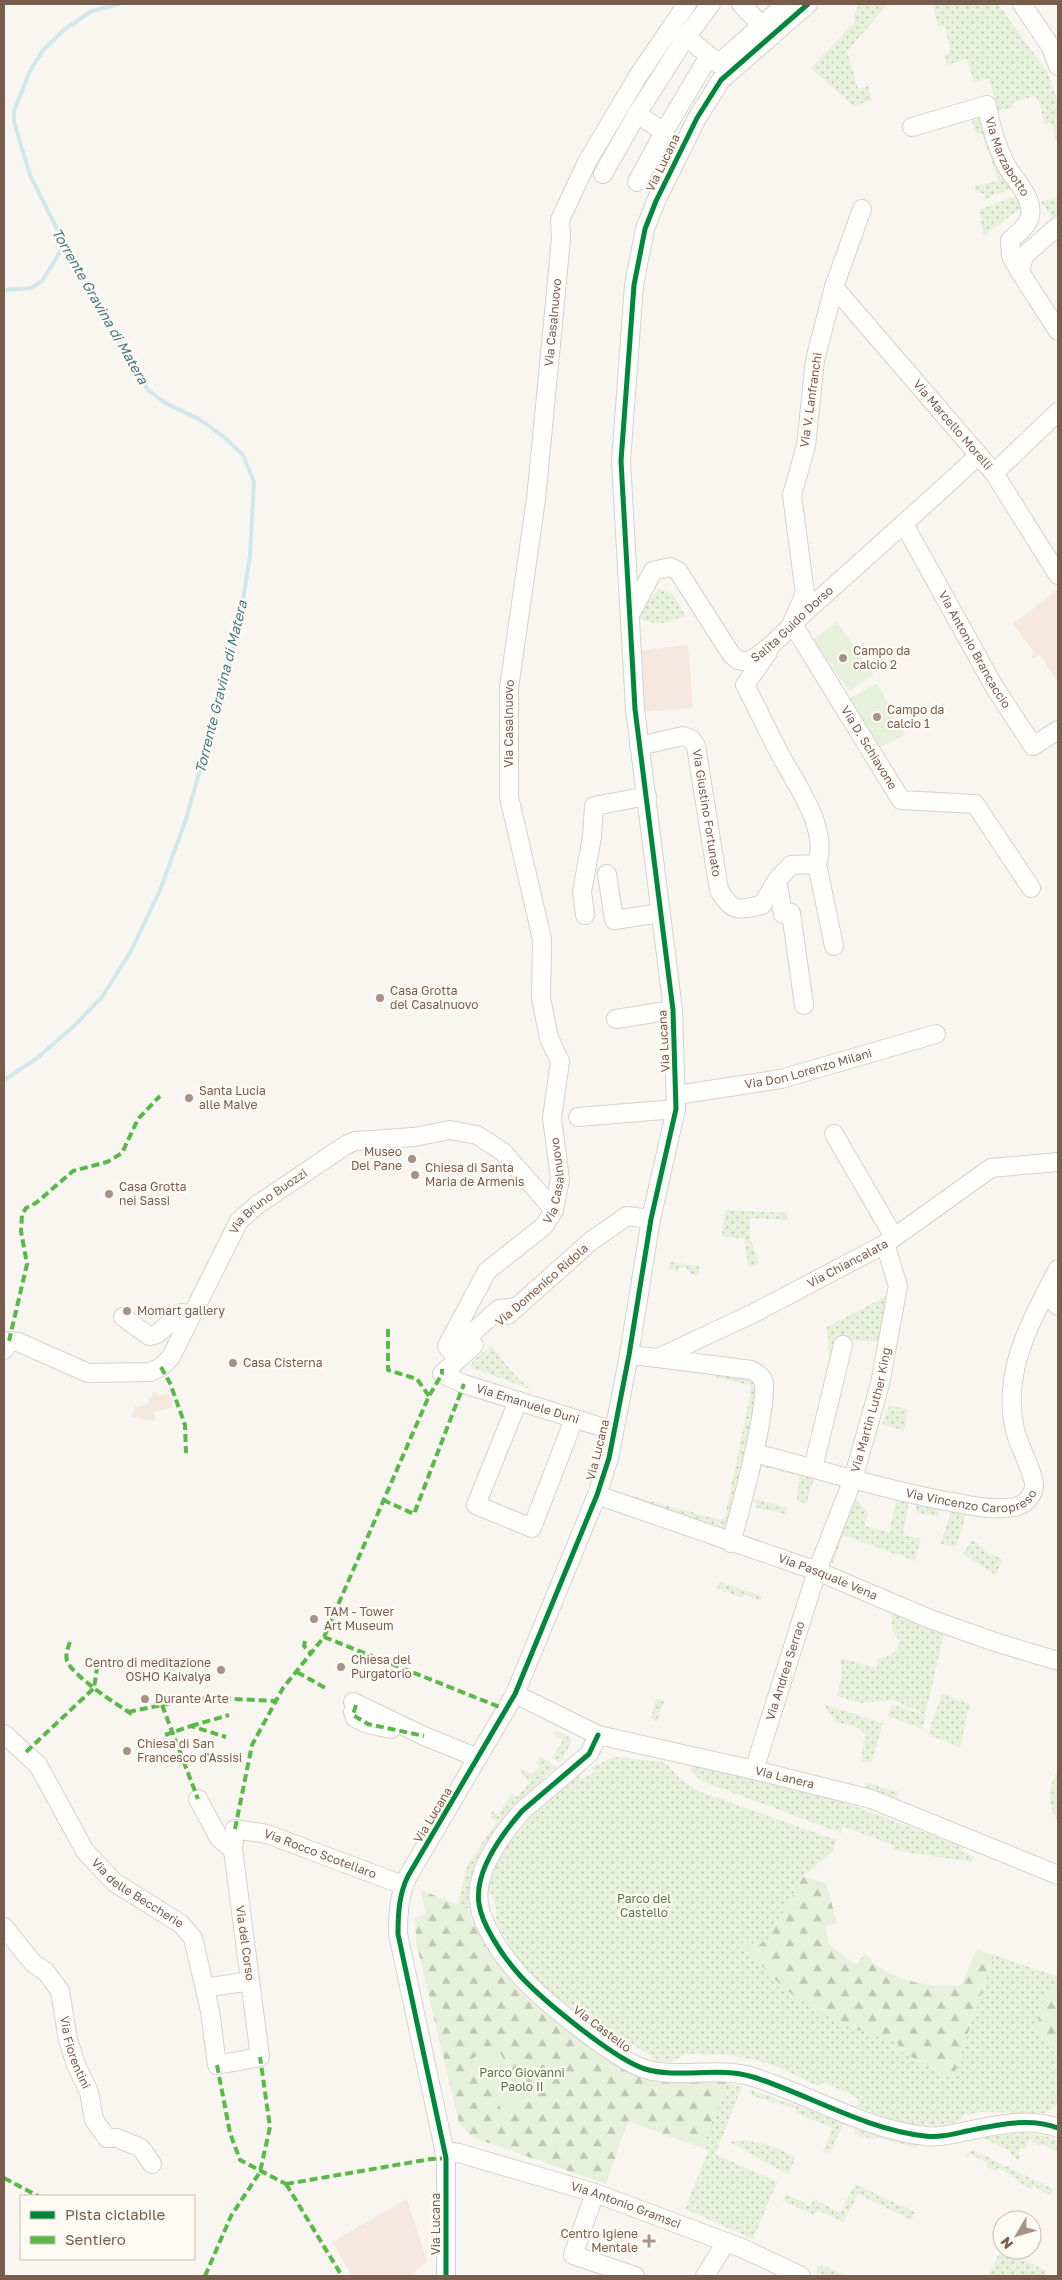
<svg xmlns="http://www.w3.org/2000/svg" width="1062" height="2280" font-family="'Golos Text',sans-serif">
	<defs>
		<pattern id="green-dots" width="8" height="8" patternUnits="userSpaceOnUse" patternTransform="scale(1.25)"><rect width="8" height="8" fill="#e7f0db"/><path d="M2 2h.1M6 6h.1" fill="none" stroke="#c0c6b4" stroke-width="1.8" stroke-linecap="round"/></pattern>
		<pattern id="forest-firs" width="22" height="20" patternUnits="userSpaceOnUse" patternTransform="scale(1.25)"><rect width="22" height="20" fill="#e7f0db"/><path d="M5 1l3.5 6h-7zM16 11l3.5 6h-7z" fill="#c0c6b4"/></pattern>
	</defs>
	<rect width="100%" height="100%" fill="#f9f5f0"/>
	<polygon fill="#f2e8de" points="152,1392 157,1393 159,1396 169,1394 173,1407 153,1412 155,1420 149,1421 134,1417 133,1419 131,1417 135,1407 148,1404 149,1398 152,1397"/>
	<g fill="#f6e8e1">
		<polygon points="1058,589 1058,683 1040,655 1033,659 1031,656 1035,653 1013,624"/>
		<polygon points="688,645 693,708 639,712 635,651"/>
		<polygon points="407,2199 427,2261 410,2276 352,2276 332,2242"/>
	</g>
	<g fill="url(#green-dots)">
		<polygon points="859,4 888,4 847,51 858,89 868,86 872,100 853,106 811,68 855,22 854,15"/>
		<polygon points="933,4 998,4 1049,75 1058,102 1058,140 1056,142 1052,123 1044,124 1040,103 1035,96 1012,103 1013,107 998,111 989,78 974,82 967,59 946,65 944,55 949,54 950,50 945,25 938,27"/>
		<polygon points="982,118 1012,188 985,199 984,194 975,190 975,186 999,181 982,134 977,135 972,122 973,120"/>
		<polygon points="1016,196 1022,204 1021,208 984,236 979,210"/>
		<polygon points="1058,198 1058,215 1053,219 1041,202"/>
		<path d="M658,589l14,4 13,22c-21,10 -27,11 -49,3z"/>
		<polygon points="725,1210 787,1213 787,1220 750,1218 750,1237 759,1265 749,1267 744,1239 722,1236"/>
		<polygon points="670,1262 700,1266 698,1275 691,1274 686,1267 679,1268 677,1271 669,1269"/>
		<polygon points="892,1293 879,1342 837,1339 830,1373 827,1327"/>
		<polygon points="491,1346 514,1374 530,1389 470,1367 473,1361"/>
		<polygon points="742,1371 748,1374 759,1389 729,1536 610,1496 611,1490 720,1520 725,1517 750,1396 750,1385 714,1377"/>
		<polygon points="889,1406 908,1409 904,1431 882,1424"/>
		<polygon points="760,1454 842,1476 840,1486 814,1478 806,1504 797,1500 799,1476 760,1466"/>
		<polygon points="848,1489 868,1513 865,1526 889,1532 897,1497 910,1494 903,1535 921,1539 915,1561 843,1535 833,1563 822,1559"/>
		<polygon points="917,1495 942,1500 938,1517 916,1512"/>
		<polygon points="753,1499 786,1507 786,1514 757,1508"/>
		<polygon points="950,1502 968,1506 957,1546 940,1544 949,1519"/>
		<polygon points="972,1540 979,1544 978,1546 985,1549 984,1551 1002,1559 996,1575 963,1554"/>
		<polygon points="719,1582 762,1596 761,1600 744,1595 743,1598 717,1589"/>
		<polygon points="892,1614 944,1634 925,1715 894,1700 860,1703 837,1696 842,1673 840,1658 877,1668 878,1659 890,1655 898,1649 899,1640 892,1629"/>
		<polygon points="942,1694 970,1704 960,1748 928,1734"/>
		<polygon points="656,1699 664,1701 657,1722 651,1719"/>
		<polygon points="823,1704 883,1723 872,1762 861,1762 865,1734 857,1727 836,1722"/>
		<polygon points="892,1704 926,1716 922,1729 888,1716"/>
		<polygon points="556,1730 572,1739 566,1753 560,1763 552,1758 563,1740 554,1734"/>
		<polygon points="540,1757 557,1767 544,1777 541,1784 518,1803 501,1823 477,1863 469,1890 468,1909 458,1905 467,1866 497,1821 491,1817 492,1811 498,1815 512,1794 517,1797 530,1782 520,1771 521,1768 532,1774 540,1767 536,1763"/>
		<path d="M615,1757l47,5 8,5 10,12 18,12 138,49 -3,11 -30,26 -35,63 151,92 -7,26 41,20 41,-123 62,21 2,-6v21l-22,42 22,22v48l-12,10 -66,-1 -17,3 -2,5c-35,14 -71,-1 -105,-14l3,-7 -35,-17 -6,4 -40,-19 -22,-7 -27,-5 -43,-1 -15,8 -13,-1 -26,-17 -5,7 -11,-5 -90,-73 -32,-54 3,-3 -4,-22 -6,1c1,-23 22,-58 37,-76 13,-15 39,-31 55,-44l3,4 12,-7 -3,-5z"/>
		<polygon points="694,1765 846,1803 963,1847 962,1852 974,1857 971,1862 893,1850 893,1845 842,1826 841,1833 704,1782 698,1778 690,1769"/>
		<path d="M1058,1768v53c-13,-17 -8,-35 0,-53z"/>
		<polygon points="867,1783 899,1792 897,1798 865,1787"/>
		<polygon points="727,2083 742,2087 715,2154 777,2182 753,2239 685,2209 708,2151 702,2148"/>
		<polygon points="751,2090 844,2122 830,2153 823,2151 833,2128 797,2113 796,2109 752,2096"/>
		<polygon points="857,2125 918,2141 916,2148 876,2137 874,2140 854,2134"/>
		<polygon points="1024,2132 1058,2139 1058,2155 1056,2154 1057,2152 1043,2144 1041,2143 1040,2146 1030,2140 1024,2150 1021,2148 1018,2154 1021,2156 1018,2161 1008,2150 979,2136"/>
		<path d="M744,2140c17,3 36,7 51,17l-6,18 -59,-33z"/>
		<polygon points="973,2150 1053,2189 1050,2195 1033,2186 1031,2189 1017,2182 1018,2179 998,2168 996,2171 986,2166 987,2163 971,2154 968,2157 965,2155"/>
		<polygon points="855,2184 915,2212 911,2220 858,2194 843,2222 817,2210 814,2215 783,2201 786,2194 810,2206 814,2199 840,2213"/>
		<polygon points="1002,2248 1002,2250 1047,2271 1044,2276 988,2276"/>
		<polygon points="820,2265 848,2276 825,2276 816,2272"/>
	</g>
	<g fill="url(#forest-firs)">
		<path d="M803,1877l23,6 11,40 -12,3 4,18 27,21 9,-11 7,5 -1,2c25,21 59,27 90,24l16,-35 17,5 -41,123 -57,-29 3,-5 -6,-3 -40,-13 1,-2 -6,-2 -1,2 -42,-22v-2l-6,-2 -13,-11 1,-3 -7,-2 -9,-9 1,-2 -6,-3 -29,-34 15,13 16,-9z"/>
		<polygon points="421,1890 468,1909 477,1931 482,1931 505,1971 521,1990 606,2058 635,2074 716,2080 727,2083 702,2148 628,2121 606,2184 472,2137 459,2123 416,1942 415,1918 426,1914"/>
		<polygon points="1045,1989 1058,1990 1058,2055 1036,2033"/>
	</g>
	<g fill="#e7f0db">
		<polygon points="837,622 873,675 849,691 812,640"/>
		<polygon points="877,683 905,735 878,748 849,699"/>
		<polygon points="494,2044 529,2096 504,2113 469,2061"/>
	</g>
	<g fill="none" stroke-linecap="round" stroke-linejoin="round">
		<g stroke="#d0e8ea" stroke-width="4">
			<polyline points="4,290 31,288 42,281 64,246"/>
			<polyline points="4,1080 36,1059 73,1027 102,997 131,951 161,888 186,819 222,692 239,625 250,556 254,482 243,455 224,437 199,419 167,404 148,390 89,292 64,246 58,231 30,175 14,122 14,111 29,73 43,50 65,29 92,11 119,4"/>
		</g>
		<defs>
			<g id="minor">
				<polyline points="711,4 686,37 718,63"/>
				<polyline points="741,4 762,26"/>
				<polyline points="1022,4 1051,47 1058,66"/>
				<polyline points="718,64 786,4"/>
				<polyline points="637,114 664,132"/>
				<path id="s1" d="M912,127l75,-22c3,19 10,42 19,60 8,15 28,32 24,51 -3,11 -12,17 -20,24l1,16 9,16"/>
				<polyline points="603,174 637,114 686,37"/>
				<polyline points="637,182 664,132 709,56"/>
				<path id="s2" d="M862,209l-28,78 -19,73 -9,86 -14,49 13,99 -13,29 109,177 74,4 56,84"/>
				<polyline points="1058,226 1024,256 1020,272 1058,331"/>
				<path id="s3" d="M834,287l160,186 64,102"/>
				<polyline points="994,473 1058,412"/>
				<path id="s4" d="M904,524l91,164 38,58 25,-16"/>
				<path id="s5" d="M631,613l22,-42 17,-4 8,4 53,83 7,6 10,2c26,-15 43,-38 66,-58 55,-49 111,-99 165,-149"/>
				<path d="M768,652l-23,33c13,24 24,49 37,73 16,29 47,72 35,106l17,82"/>
				<path id="s6" d="M639,746l44,-10 8,3 5,7 23,144c14,23 18,20 43,15l15,-25 14,-15 26,-1"/>
				<polyline points="607,874 614,920 661,913"/>
				<polyline points="777,880 783,914 791,913 804,1005"/>
				<polyline points="585,915 582,892 592,837 594,806 647,796"/>
				<polyline points="616,1019 673,1010"/>
				<path id="s7" d="M677,1095l104,-16 155,-45"/>
				<polyline points="578,1117 676,1109"/>
				<polyline points="834,1134 894,1237"/>
				<polyline points="1046,1293 1058,1306"/>
				<path id="s8" d="M516,1307l-17,2 -45,40 -4,1 -3,-4 40,-75 57,-45 10,-16 6,-31 -8,-61 8,-57 -11,-23 -8,-40 1,-59 -33,-142v-109l27,-189 18,-186 7,-75 -1,-18 27,-58 51,-86 49,-72"/>
				<polyline points="508,1315 591,1241 627,1216 651,1219"/>
				<polyline points="123,1317 149,1336 157,1334 181,1313 191,1314"/>
				<path id="s9" d="M474,1345l-32,29 22,10 150,47"/>
				<path id="s10" d="M4,1350l5,-9 9,1 70,31 62,-1 11,-5 10,-10 68,-136 18,-16 89,-60 9,-4 59,-4 36,-7 27,5 26,17 51,58"/>
				<path id="s11" d="M629,1355l29,3 96,-45 131,-69 106,-76 67,-6"/>
				<path d="M658,1358l93,12c5,2 9,5 12,10 8,18 -25,138 -32,163"/>
				<polyline points="518,1401 476,1505 532,1528 574,1419"/>
				<path id="s12" d="M754,1453c64,16 127,36 192,48 21,4 46,10 68,6 10,-2 18,-9 20,-20 1,-12 -16,-43 -19,-57 -14,-58 17,-111 43,-161"/>
				<polyline points="813,1468 843,1345"/>
				<path id="s13" d="M597,1495l220,76 113,48 65,23 63,19"/>
				<path id="s14" d="M515,1694l83,41 156,35 117,29 187,76"/>
				<polyline points="353,1702 424,1736 478,1758"/>
				<polyline points="356,1705 353,1712 355,1718 368,1724 391,1729"/>
				<path id="s15" d="M4,1734l34,31 47,86 29,31 67,42 12,14 17,73 7,54 43,-8 -27,-207 2,-21 32,5 136,51"/>
				<path d="M598,1735l-9,19 -67,57c-20,23 -48,61 -43,93 3,21 23,51 37,67 22,26 98,88 129,98 33,10 74,-3 108,8 57,18 111,52 172,59 14,2 28,-2 42,-5 29,-6 62,-14 91,-3"/>
				<path id="s16" d="M754,1770l63,-199 36,-92 27,-95 18,-98 -13,-42"/>
				<polyline points="198,1799 219,1838 233,1850"/>
				<path id="s17" d="M4,1927l29,36 13,9 14,19 8,49 8,25 13,27 5,28 13,18h10l24,10 11,16"/>
				<polyline points="205,1988 250,1981"/>
				<path id="s18" d="M444,2151l15,2 136,40 147,55 59,28"/>
				<polyline points="595,2193 573,2255 635,2276"/>
				<path d="M446,2276v-118l-48,-224c0,-20 1,-40 10,-58l107,-182 82,-199 12,-37 20,-103 22,-136 25,-110 -3,-99 -38,-301 -14,-248 13,-176 11,-56 11,-28 41,-83 24,-38 87,-76"/>
				<polyline points="705,2276 726,2242"/>
			</g>
		</defs>
		<use href="#minor" stroke="#d7d1cb" stroke-width="20"/>
		<use href="#minor" stroke="#fefefd" stroke-width="18"/>
		<g stroke="#58b947" stroke-width="4" stroke-dasharray="8 4" stroke-linecap="butt">
			<polyline points="388,1329 388,1370 417,1379 429,1396"/>
			<polyline points="9,1341 27,1264 21,1231 22,1215 26,1208 36,1203 73,1171 107,1162 122,1153 138,1119 160,1096"/>
			<polyline points="161,1367 170,1383 185,1425 186,1453"/>
			<polyline points="383,1500 414,1514 464,1384"/>
			<polyline points="324,1637 507,1710"/>
			<polyline points="305,1641 304,1646 311,1653"/>
			<path d="M70,1642c-2,5 -5,13 -3,19 6,15 50,44 65,53"/>
			<polyline points="297,1672 327,1689"/>
			<polyline points="162,1705 198,1799"/>
			<polyline points="356,1705 353,1715 368,1724 424,1736"/>
			<polyline points="128,1712 186,1700 213,1698 276,1701"/>
			<polyline points="191,1726 229,1715"/>
			<polyline points="165,1735 191,1726 226,1737"/>
			<polyline points="26,1752 94,1688 97,1668"/>
			<polyline points="235,1829 252,1745 283,1688 324,1637 429,1396 442,1374 442,1369"/>
			<polyline points="217,2065 230,2133 240,2160 286,2184"/>
			<polyline points="4,2178 38,2196"/>
			<polyline points="286,2184 431,2159 446,2158"/>
			<polyline points="286,2184 342,2276"/>
			<polyline points="205,2276 231,2216 260,2172 270,2127 260,2057"/>
		</g>
		<defs>
			<g id="cycleway">
				<path d="M598,1735l-9,19 -67,57c-20,23 -48,61 -43,93 3,21 23,51 37,67 22,26 98,88 129,98 33,10 74,-3 108,8 57,18 111,52 172,59 14,2 28,-2 42,-5 29,-6 62,-14 91,-3"/>
				<path d="M446,2276v-118l-48,-224c0,-20 1,-40 10,-58l107,-182 82,-199 12,-37 20,-103 22,-136 25,-110 -3,-99 -38,-301 -14,-248 13,-176 11,-56 11,-28 41,-83 24,-38 87,-76"/>
			</g>
		</defs>
		<use href="#cycleway" stroke="#fffaf3" stroke-width="8"/>
		<use href="#cycleway" stroke="#00873e" stroke-width="5"/>
	</g>
	<g fill="#a69286" stroke="#fffaf3" stroke-width="2">
		<circle cx="843" cy="658" r="5"/>
		<circle cx="877" cy="717" r="5"/>
		<circle cx="380" cy="998" r="5"/>
		<circle cx="189" cy="1098" r="5"/>
		<circle cx="412" cy="1159" r="5"/>
		<circle cx="415" cy="1175" r="5"/>
		<circle cx="109" cy="1194" r="5"/>
		<circle cx="127" cy="1311" r="5"/>
		<circle cx="233" cy="1363" r="5"/>
		<circle cx="314" cy="1619" r="5"/>
		<circle cx="341" cy="1667" r="5"/>
		<circle cx="221" cy="1670" r="5"/>
		<circle cx="145" cy="1699" r="5"/>
		<circle cx="127" cy="1751" r="5"/>
		<path d="M646.5 2233.5h5v5h5v5h-5v5h-5v-5h-5v-5h5z"/>
	</g>
	<g text-anchor="middle" stroke-width="4.5" stroke-linejoin="round" paint-order="stroke">
		<g font-size="12" fill="#7a5c4d" stroke="#fffaf3">
			<text dy="4" stroke="none"><textPath href="#s1" startOffset="134">Via Marzabotto</textPath></text>
			<text transform="translate(663 163) rotate(-64)" y="4">Via Lucana</text>
			<text dy="4" stroke="none"><textPath href="#s8" startOffset="1162">Via Casalnuovo</textPath></text>
			<text transform="translate(811 400) rotate(-82)" y="4">Via V. Lanfranchi</text>
			<text dy="4" stroke="none"><textPath href="#s3" startOffset="182">Via Marcello Morelli</textPath></text>
			<text dy="4" stroke="none"><textPath href="#s5" startOffset="250">Salita Guido Dorso</textPath></text>
			<text dy="4" stroke="none"><textPath href="#s4" startOffset="144">Via Antonio Brancaccio</textPath></text>
			<text dy="4" stroke="none"><textPath href="#s8" startOffset="758">Via Casalnuovo</textPath></text>
			<text dy="4" stroke="none"><textPath href="#s2" startOffset="574">Via D. Schiavone</textPath></text>
			<text dy="4" stroke="none"><textPath href="#s6" startOffset="130">Via Giustino Fortunato</textPath></text>
			<text transform="translate(664 1041) rotate(-93)" y="4">Via Lucana</text>
			<text dy="4" stroke="none"><textPath href="#s7" startOffset="134">Via Don Lorenzo Milani</textPath></text>
			<text dy="4" stroke="none"><textPath href="#s8" startOffset="292">Via Casalnuovo</textPath></text>
			<text dy="4" stroke="none"><textPath href="#s10" startOffset="371">Via Bruno Buozzi</textPath></text>
			<text dy="4" stroke="none"><textPath href="#s11" startOffset="241">Via Chiancalata</textPath></text>
			<text transform="translate(542 1285) rotate(-41)" y="4">Via Domenico Ridola</text>
			<text dy="4" stroke="none"><textPath href="#s9" startOffset="134">Via Emanuele Duni</textPath></text>
			<text dy="4" stroke="none"><textPath href="#s16" startOffset="379">Via Martin Luther King</textPath></text>
			<text transform="translate(598 1450) rotate(-76)" y="4">Via Lucana</text>
			<text dy="4" stroke="none"><textPath href="#s12" startOffset="225">Via Vincenzo Caropreso</textPath></text>
			<text dy="4" stroke="none"><textPath href="#s13" startOffset="245">Via Pasquale Vena</textPath></text>
			<text dy="4" stroke="none"><textPath href="#s16" startOffset="104">Via Andrea Serrao</textPath></text>
			<text dy="4" stroke="none"><textPath href="#s14" startOffset="284">Via Lanera</textPath></text>
			<text transform="translate(433 1815) rotate(-59)" y="4">Via Lucana</text>
			<text dy="4" stroke="none"><textPath href="#s15" startOffset="776">Via Rocco Scotellaro</textPath></text>
			<text dy="4" stroke="none"><textPath href="#s15" startOffset="212">Via delle Beccherie</textPath></text>
			<text transform="translate(245 1943) rotate(82)" y="4">Via del Corso</text>
			<text transform="translate(602 2029) rotate(37)" y="4">Via Castello</text>
			<text dy="4" stroke="none"><textPath href="#s17" startOffset="149">Via Fiorentini</textPath></text>
			<text dy="4" stroke="none"><textPath href="#s18" startOffset="190">Via Antonio Gramsci</textPath></text>
			<text transform="translate(436 2224) rotate(-90)" y="4">Via Lucana</text>
		</g>
		<g font-size="12" fill="#7a5c4d" stroke="#fffaf3" text-anchor="start">
			<text x="853" y="655">Campo da<tspan x="853" dy="14">calcio 2</tspan></text>
			<text x="887" y="714">Campo da<tspan x="887" dy="14">calcio 1</tspan></text>
			<text x="390" y="995">Casa Grotta<tspan x="390" dy="14">del Casalnuovo</tspan></text>
			<text x="199" y="1095">Santa Lucia<tspan x="199" dy="14">alle Malve</tspan></text>
			<text x="402" y="1156" text-anchor="end">Museo<tspan x="402" dy="14">Del Pane</tspan></text>
			<text x="425" y="1172">Chiesa di Santa<tspan x="425" dy="14">Maria de Armenis</tspan></text>
			<text x="119" y="1191">Casa Grotta<tspan x="119" dy="14">nei Sassi</tspan></text>
			<text x="137" y="1315">Momart gallery</text>
			<text x="243" y="1367">Casa Cisterna</text>
			<text x="324" y="1616">TAM - Tower<tspan x="324" dy="14">Art Museum</tspan></text>
			<text x="351" y="1664">Chiesa del<tspan x="351" dy="14">Purgatorio</tspan></text>
			<text x="211" y="1667" text-anchor="end">Centro di meditazione<tspan x="211" dy="14">OSHO Kaivalya</tspan></text>
			<text x="155" y="1703">Durante Arte</text>
			<text x="137" y="1748">Chiesa di San<tspan x="137" dy="14">Francesco d'Assisi</tspan></text>
			<text x="638" y="2238" text-anchor="end">Centro Igiene<tspan x="638" dy="14">Mentale</tspan></text>
		</g>
		<g font-size="12" fill="#537a41" stroke="#fffaf3">
			<text x="644" y="1903">Parco del<tspan x="644" dy="14">Castello</tspan></text>
			<text x="522" y="2077">Parco Giovanni<tspan x="522" dy="14">Paolo II</tspan></text>
		</g>
		<g font-size="14" font-style="italic" fill="#437c86" stroke="#fffaf3">
			<text transform="translate(100 306) rotate(60)" y="5">Torrente Gravina di Matera</text>
			<text transform="translate(221 687) rotate(-76)" y="5">Torrente Gravina di Matera</text>
		</g>
	</g>
	<rect width="1062" height="2280" fill="none" stroke="#7a5c4d" stroke-width="10"/>
	<rect x="20" y="2195" width="175" height="65" fill="#fffaf3" stroke="#cabbb1"/>
	<rect x="30" y="2211" width="25" height="8" fill="#00873e" stroke="#cabbb1"/>
	<text x="65" y="2220" font-size="15" fill="#7a5c4d">Pista ciclabile</text>
	<rect x="30" y="2236" width="25" height="8" fill="#58b947" stroke="#cabbb1"/>
	<text x="65" y="2245" font-size="15" fill="#7a5c4d">Sentiero</text>
	<g transform="translate(1017 2235) rotate(232)"><circle r="24" fill="#fffaf3" stroke="#cabbb1"/>
	<path d="M0-4L9 19L0 12L-9 19Z" fill="#a69286"/>
	<text y="-8" font-size="14" font-weight="bold" text-anchor="middle" fill="#7a5c4d">N</text>
	</g>
</svg>
